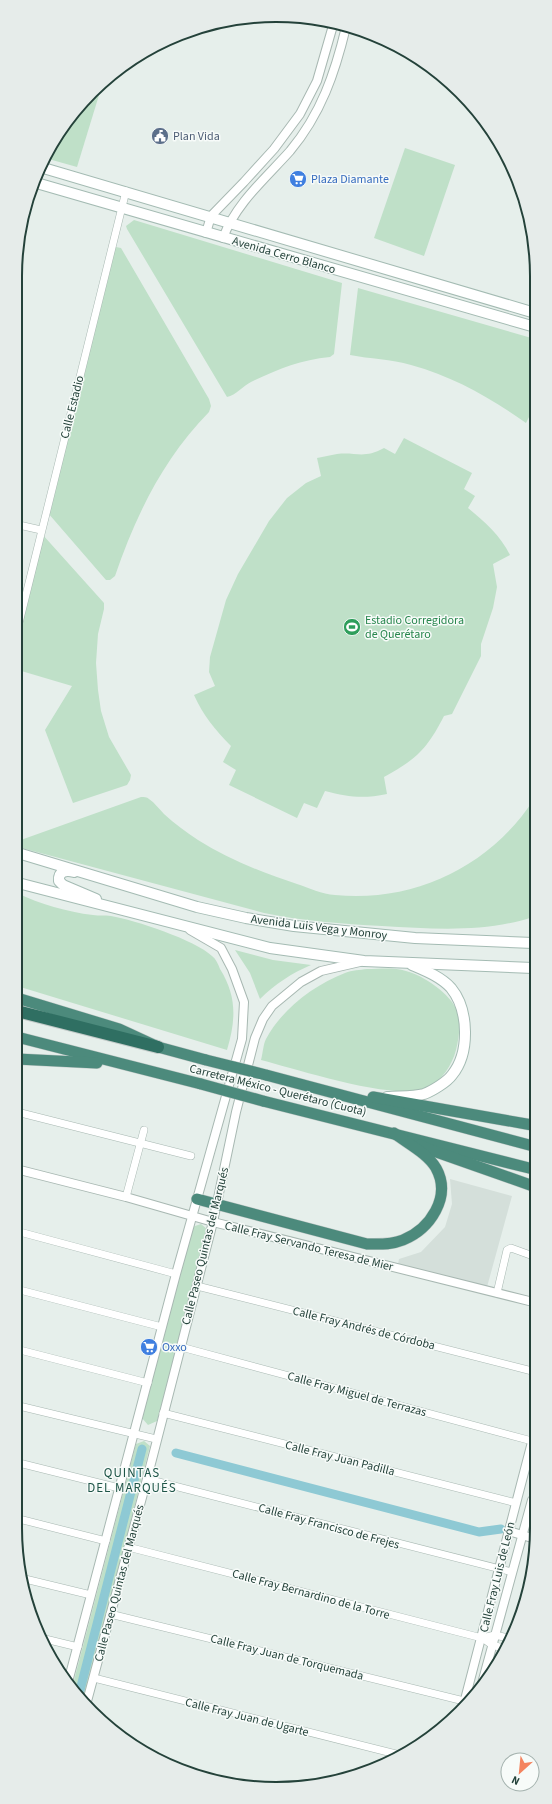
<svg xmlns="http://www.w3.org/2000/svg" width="552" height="1804" font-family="'Source Sans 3',sans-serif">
	<rect width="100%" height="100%" fill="#e6efeb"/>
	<polygon fill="#d4dfda" points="450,1179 512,1196 487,1287 398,1264 399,1259 421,1252 445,1227 452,1204"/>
	<g fill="#bfe0c8">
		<path d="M103,82l-26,85 -32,-9c15,-28 33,-55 58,-76z"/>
		<polygon points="405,148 455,165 424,256 374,238"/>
		<path d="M134,220l208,63 -8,71 -4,3c-30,3 -52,12 -79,25 -8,4 -15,13 -24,15l-100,-168 -1,-3z"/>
		<path d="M116,247l5,1 88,151 2,7 -2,6c-46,47 -73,103 -94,164l-5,4h-4l-58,-67 65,-263z"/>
		<path d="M358,288l177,51 -1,68 -8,16c-37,-26 -72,-46 -115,-58 -20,-6 -41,-6 -61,-10z"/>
		<path d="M404,438l68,35 -8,16 11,7 -7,12c17,14 32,27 42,47l-17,9 4,23 -4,21 -12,36v12l-29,58 -8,2c-17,33 -27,43 -60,61l3,17c-24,5 -39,3 -62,-3l-8,17 -13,-5 -7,15 -68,-33 7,-15 -13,-8 8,-16c-16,-16 -28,-31 -37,-51l21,-9 -6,-14 1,-15 16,-57 12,-26 31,-53 18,-23 19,-15 15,-7 -4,-18c7,-1 13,-3 20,-4 20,-2 27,5 47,-6l11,6z"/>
		<polygon points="42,534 104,603 104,609 98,634 96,663 98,690 101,711 109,737 131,775 130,780 127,785 73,803 45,730 72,686 18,670 18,634"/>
		<path d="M141,797c3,0 6,0 8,2 6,4 10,10 15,15 11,10 22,18 34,26 30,19 65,33 99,44 12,4 25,10 38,11 79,8 156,-29 199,-96l-1,118c-49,16 -99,12 -151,9 -40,-2 -79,-5 -118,-13l-246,-66v-6z"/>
		<path d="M17,893c23,11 50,19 76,22 6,1 12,0 18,1 24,4 84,24 101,40 4,3 6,8 8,13 17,27 16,51 7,81l-210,-64z"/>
		<path d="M235,950l38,10 38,5c-19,8 -36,19 -51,34l-10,-26z"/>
		<path d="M367,969c12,0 27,-2 39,2 17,4 45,23 51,40 4,13 2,27 -1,39 -4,15 -14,31 -29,38 -30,14 -131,-19 -166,-28 2,-7 2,-15 5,-21 16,-30 48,-54 79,-66 7,-3 15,-3 22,-4z"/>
		<polygon points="201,1224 208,1230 157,1421 148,1425 142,1418 192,1227"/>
		<polygon points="144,1441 150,1446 84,1703 80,1700 72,1688 136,1444"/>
	</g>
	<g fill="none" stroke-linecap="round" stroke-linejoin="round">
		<g stroke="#8ec9d4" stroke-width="9">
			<polyline points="176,1453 479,1532 501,1529"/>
			<polyline points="78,1698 142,1449"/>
		</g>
		<defs>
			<g id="minor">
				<polyline points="19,525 41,530"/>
				<polyline points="19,623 126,191"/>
				<polyline points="17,1112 191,1156"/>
				<polyline points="126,1197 144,1130"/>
				<polyline points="16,1231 176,1274"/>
				<polyline points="197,1286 532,1371"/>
				<polyline points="16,1289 162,1327"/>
				<polyline points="497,1293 507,1250 511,1248 533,1256"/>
				<polyline points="181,1347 532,1441"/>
				<polyline points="16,1349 148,1383"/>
				<polyline points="15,1405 156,1439"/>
				<polyline points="163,1413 516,1503"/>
				<polyline points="15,1462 119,1488"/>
				<polyline points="147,1479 512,1572"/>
				<polyline points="15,1518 106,1541"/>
				<polyline points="128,1547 482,1638 492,1645 503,1648"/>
				<polyline points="25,1579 91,1595"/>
				<polyline points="110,1614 464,1701"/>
				<polyline points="41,1638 78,1647"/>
				<polyline points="482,1638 495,1635 508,1638"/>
				<polyline points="94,1678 400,1755"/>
				<polyline points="236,1785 243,1787"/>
			</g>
			<g id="tertiary">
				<polyline points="206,233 211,216 244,182 274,149 300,114 317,81 334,22"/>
				<path d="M223,238c13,-35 43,-60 67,-87 31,-37 45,-78 56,-124"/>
				<polyline points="16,1169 126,1197 213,1222 533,1302"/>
				<polyline points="509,1531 532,1538"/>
				<polyline points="68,1682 176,1274 242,1039 244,1002 232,969 221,948 190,930"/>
				<polyline points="481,1687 532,1500"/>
				<polyline points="86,1705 147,1479 213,1222 236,1112 255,1038 263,1019 272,1006 301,982 321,971 360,962"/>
				<polyline points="462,1711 532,1442"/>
			</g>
			<g id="secondary">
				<polyline points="40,167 535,313"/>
				<polyline points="33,182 535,327"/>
				<polyline points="18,853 197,907 246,918 294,926 415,938 533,943"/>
				<path d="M74,872c-8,-2 -16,-1 -15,9l4,4 33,14"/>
				<polyline points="18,883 270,948 364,961 533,968"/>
				<path d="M387,1097c12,-1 25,0 37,-3 8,-3 23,-12 28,-19 18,-22 17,-65 -1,-87 -10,-11 -25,-17 -39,-23"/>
			</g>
			<g id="trunk">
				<polyline points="17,998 119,1029 158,1047 206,1060"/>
				<polyline points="17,1037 201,1084"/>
				<polyline points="17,1059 97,1063"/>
				<polyline points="266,1075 533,1146"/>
				<polyline points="373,1097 532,1125"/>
				<polyline points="263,1101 533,1169"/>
				<polyline points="420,1145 428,1149 533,1186"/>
				<path d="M197,1199l170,45c12,0 24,1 36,-4 27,-11 49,-43 33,-72 -9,-15 -28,-24 -42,-35"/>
			</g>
			<polyline id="motorway" points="17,1011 158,1047"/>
		</defs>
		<use href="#minor" stroke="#a8b8b2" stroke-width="8"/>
		<use href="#tertiary" stroke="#a8b8b2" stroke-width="10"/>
		<use href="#secondary" stroke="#a4bbb3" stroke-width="12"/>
		<use href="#trunk" stroke="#c2cac8" stroke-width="12"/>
		<use href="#motorway" stroke="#c2cac8" stroke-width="14"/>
		<use href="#minor" stroke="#fff" stroke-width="7"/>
		<use href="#tertiary" stroke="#fff" stroke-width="8"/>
		<use href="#secondary" stroke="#fff" stroke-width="10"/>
		<use href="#trunk" stroke="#4c8a7c" stroke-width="11"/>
		<use href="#motorway" stroke="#2f6f62" stroke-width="12"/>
		<defs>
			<g id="trunk-bridge">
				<polyline points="206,1060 266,1075"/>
				<polyline points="201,1084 263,1101"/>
			</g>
		</defs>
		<use href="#trunk-bridge" stroke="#c2cac8" stroke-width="12" stroke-linecap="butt"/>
		<use href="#trunk-bridge" stroke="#4c8a7c" stroke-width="11"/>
	</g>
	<defs>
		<symbol id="civic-disc" viewBox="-11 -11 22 22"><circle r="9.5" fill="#5c6f8a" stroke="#f7fbf9"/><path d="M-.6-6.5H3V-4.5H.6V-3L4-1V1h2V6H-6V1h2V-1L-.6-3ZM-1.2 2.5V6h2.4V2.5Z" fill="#fff"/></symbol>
		<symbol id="supermarket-disc" viewBox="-11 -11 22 22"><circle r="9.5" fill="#3f7fe0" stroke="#f7fbf9"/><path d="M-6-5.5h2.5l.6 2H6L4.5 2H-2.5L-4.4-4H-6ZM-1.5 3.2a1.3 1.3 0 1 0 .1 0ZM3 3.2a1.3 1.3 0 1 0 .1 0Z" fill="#fff"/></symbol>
		<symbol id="stadium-disc" viewBox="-11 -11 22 22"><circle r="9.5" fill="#2e9e5b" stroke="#f7fbf9"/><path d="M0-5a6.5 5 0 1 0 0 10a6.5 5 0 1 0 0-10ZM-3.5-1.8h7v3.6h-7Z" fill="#fff"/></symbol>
	</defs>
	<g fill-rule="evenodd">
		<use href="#civic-disc" x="150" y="126" width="20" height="20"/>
		<use href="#supermarket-disc" x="288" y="169" width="20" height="20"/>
		<use href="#stadium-disc" x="342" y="617" width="20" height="20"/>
		<use href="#supermarket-disc" x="139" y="1337" width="20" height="20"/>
	</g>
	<g text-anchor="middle" stroke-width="3" stroke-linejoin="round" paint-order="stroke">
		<g font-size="12" fill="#4e5e75" stroke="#f7fbf9" text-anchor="start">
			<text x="173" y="140">Plan Vida</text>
		</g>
		<g font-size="12" fill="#366cbe" stroke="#f7fbf9" text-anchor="start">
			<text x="311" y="183">Plaza Diamante</text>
			<text x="162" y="1351">Oxxo</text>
		</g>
		<g font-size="12" fill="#24423a" stroke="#f7fbf9">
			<text transform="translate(284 255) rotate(16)" y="4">Avenida Cerro Blanco</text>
			<text transform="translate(72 407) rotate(-76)" y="4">Calle Estadio</text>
			<text transform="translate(319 927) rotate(7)" y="4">Avenida Luis Vega y Monroy</text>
			<text transform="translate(278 1090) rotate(14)" y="4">Carretera México - Querétaro (Cuota)</text>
			<text transform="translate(205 1246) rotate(-76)" y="4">Calle Paseo Quintas del Marqués</text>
			<text transform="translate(309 1246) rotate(14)" y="4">Calle Fray Servando Teresa de Mier</text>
			<text transform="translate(364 1328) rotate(14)" y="4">Calle Fray Andrés de Córdoba</text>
			<text transform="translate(357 1394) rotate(15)" y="4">Calle Fray Miguel de Terrazas</text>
			<text transform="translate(340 1458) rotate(14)" y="4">Calle Fray Juan Padilla</text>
			<text transform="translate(329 1526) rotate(15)" y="4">Calle Fray Francisco de Frejes</text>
			<text transform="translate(497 1577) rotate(-76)" y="4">Calle Fray Luis de León</text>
			<text transform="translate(119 1583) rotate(-75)" y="4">Calle Paseo Quintas del Marqués</text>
			<text transform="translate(311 1594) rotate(15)" y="4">Calle Fray Bernardino de la Torre</text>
			<text transform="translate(287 1657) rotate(14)" y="4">Calle Fray Juan de Torquemada</text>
			<text transform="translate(247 1717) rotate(14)" y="4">Calle Fray Juan de Ugarte</text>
		</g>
		<g font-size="12" fill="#27864d" stroke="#f7fbf9" text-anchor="start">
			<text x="365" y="624">Estadio Corregidora<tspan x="365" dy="14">de Querétaro</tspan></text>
		</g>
		<g font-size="13" letter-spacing="1" fill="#1f5548" stroke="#f7fbf9">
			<text x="132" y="1477">QUINTAS<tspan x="132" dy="15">DEL MARQUÉS</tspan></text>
		</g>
	</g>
	<path d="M0 0H552V1804H0ZM276 22H276A254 254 0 0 1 530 276V1528A254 254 0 0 1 276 1782H276A254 254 0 0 1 22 1528V276A254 254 0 0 1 276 22Z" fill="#e6ecea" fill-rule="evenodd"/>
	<path fill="none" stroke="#24423a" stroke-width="2" d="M276 22H276A254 254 0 0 1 530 276V1528A254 254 0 0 1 276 1782H276A254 254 0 0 1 22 1528V276A254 254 0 0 1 276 22Z"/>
	<g transform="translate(520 1772) rotate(207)"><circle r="19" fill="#f7fbf9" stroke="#a3b1ad"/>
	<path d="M0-3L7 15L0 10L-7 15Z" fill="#f4845f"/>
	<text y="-6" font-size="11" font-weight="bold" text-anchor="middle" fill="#24423a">N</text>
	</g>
</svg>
